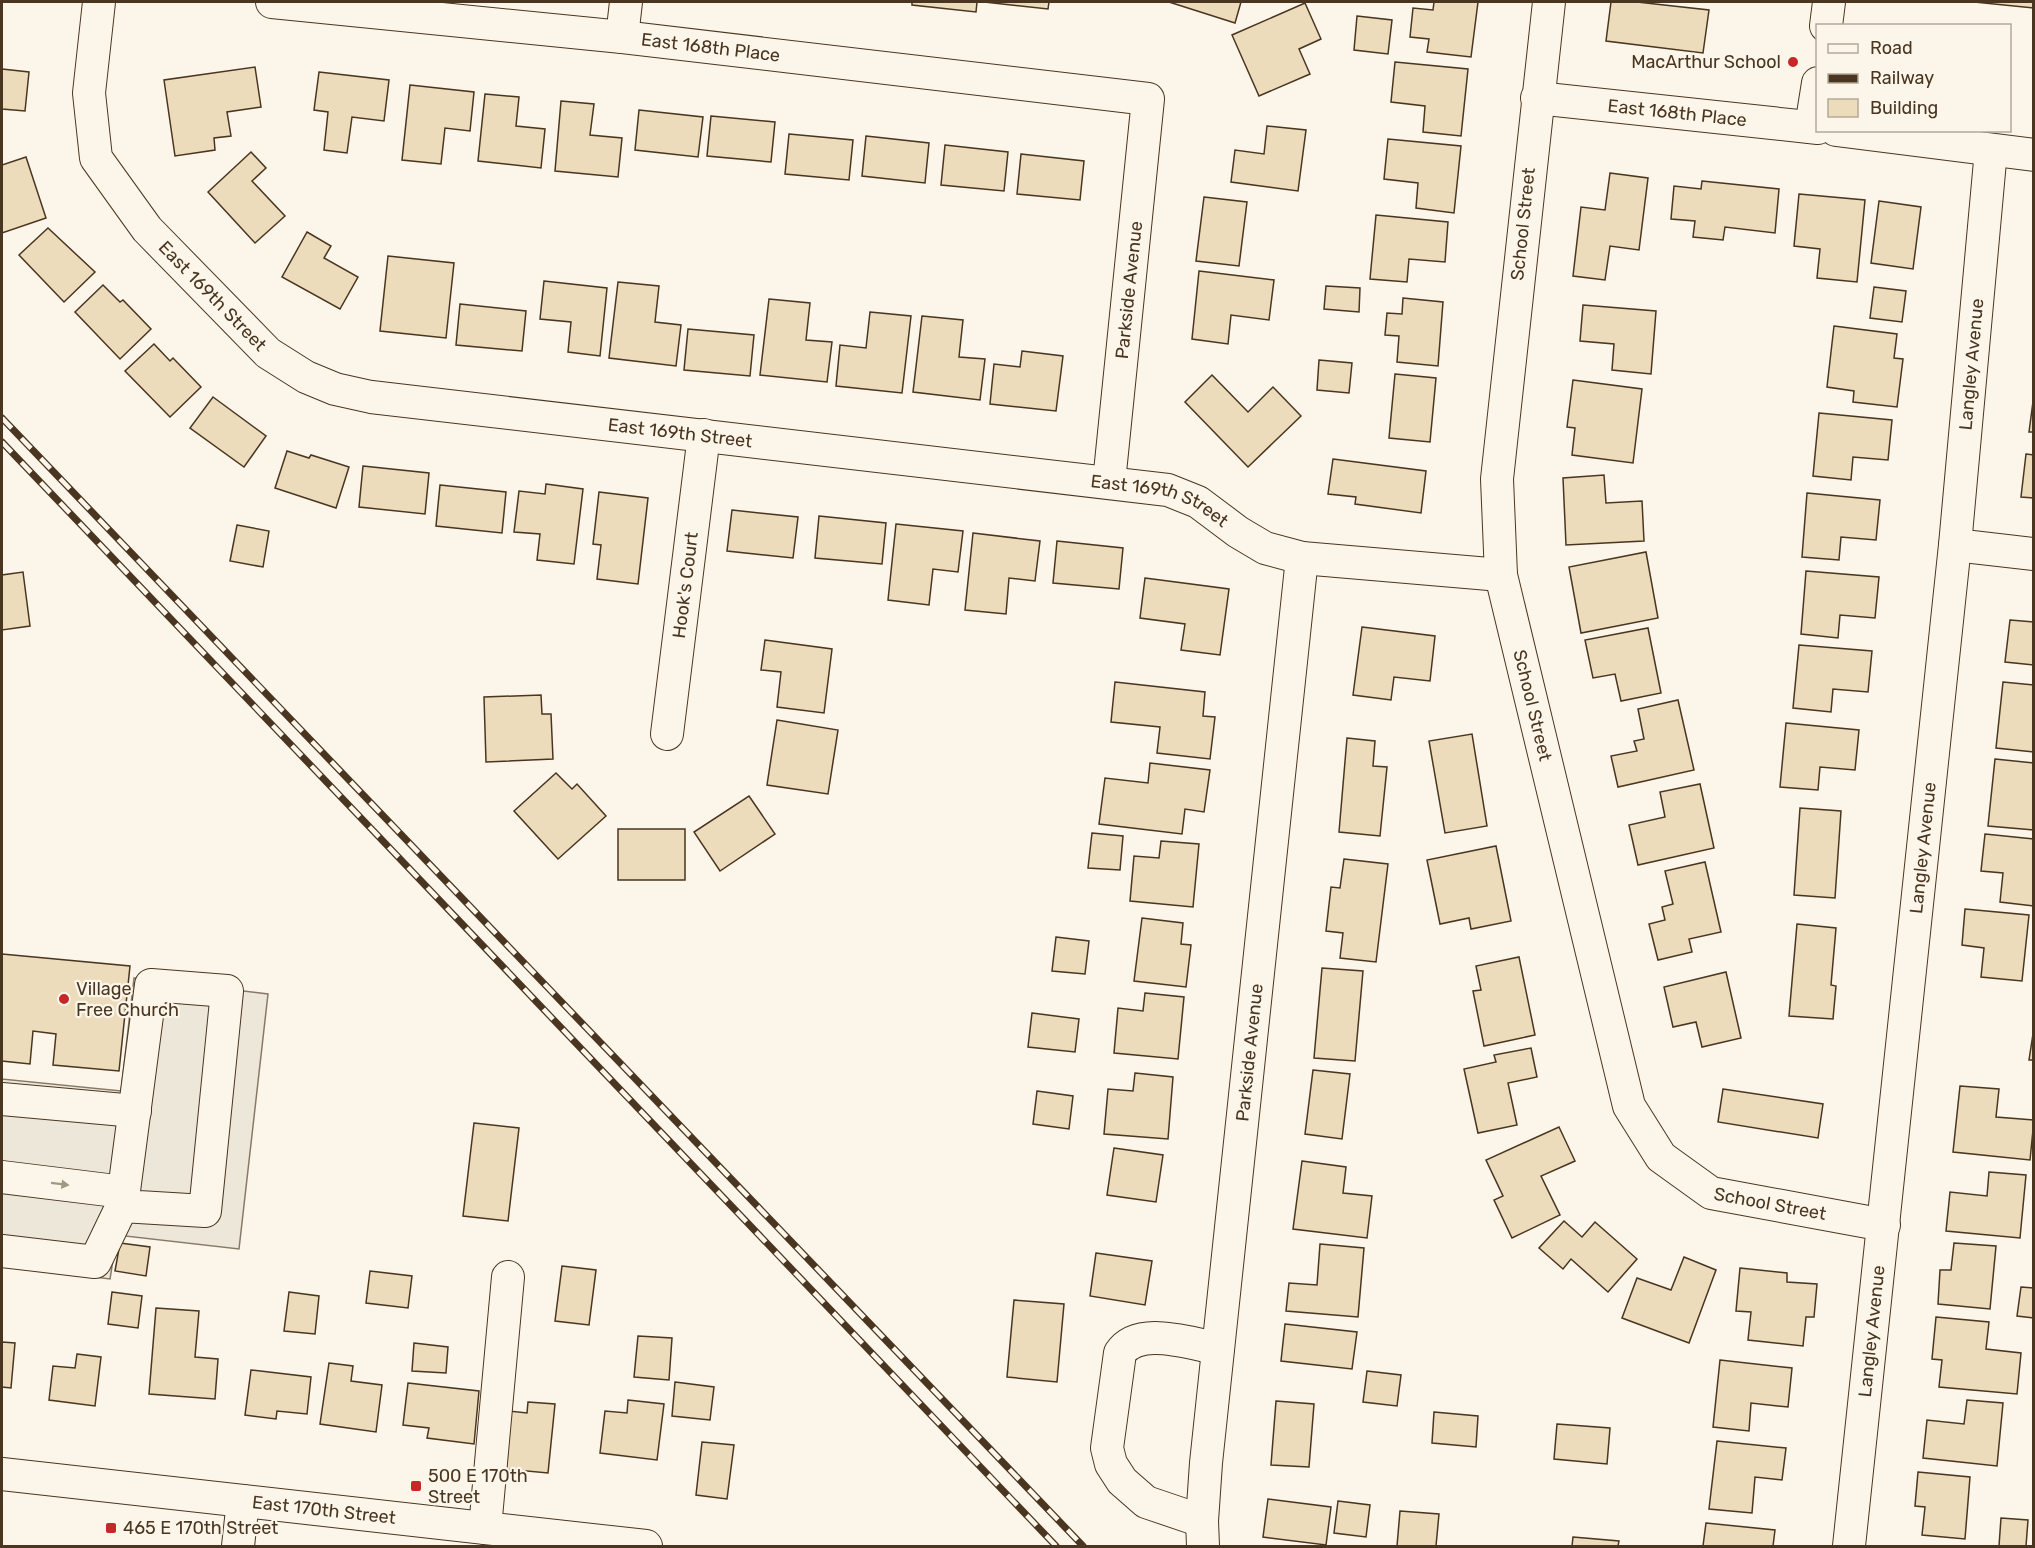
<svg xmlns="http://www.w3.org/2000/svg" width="2035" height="1548" font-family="Rubik,sans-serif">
	<rect width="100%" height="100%" fill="#fbf6e9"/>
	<polygon fill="#ede7d9" stroke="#887966" stroke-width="1.5" points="134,978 268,994 239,1249 117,1235 110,1279 2,1266 2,1079 121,1091"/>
	<g fill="#ecdcbc" stroke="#4a3520" stroke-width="1.5">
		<polygon points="912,2 977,2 976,12 912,5"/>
		<polygon points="984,2 1049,2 1048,9"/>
		<polygon points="1169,2 1241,2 1235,23"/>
		<polygon points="1434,2 1478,2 1471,57 1427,52 1429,39 1410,37 1413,8 1433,10"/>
		<polygon points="1611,2 1637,2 1709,10 1703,53 1606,41"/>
		<polygon points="1974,2 2034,2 2034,8"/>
		<polygon points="1305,3 1321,39 1299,49 1310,74 1259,96 1232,35"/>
		<polygon points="1357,16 1392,20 1388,54 1354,50"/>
		<polygon points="1395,62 1468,69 1461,136 1423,132 1425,106 1391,102"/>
		<polygon points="255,67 261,107 227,112 231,136 214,138 215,150 175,156 164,80"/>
		<polygon points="2,69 29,72 25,111 2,109"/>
		<polygon points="319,72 389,80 384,121 352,117 347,153 324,150 328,112 314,110"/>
		<polygon points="410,85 474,92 470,131 445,128 441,164 402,160"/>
		<polygon points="485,94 519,97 516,126 545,129 541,168 478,161"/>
		<polygon points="561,101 594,104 590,135 622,138 618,177 555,171"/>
		<polygon points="639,110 703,117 698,157 635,150"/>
		<polygon points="711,116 775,122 771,162 707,156"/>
		<polygon points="1267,126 1306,130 1298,191 1231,182 1235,150 1264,154"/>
		<polygon points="789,134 853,140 849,180 785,174"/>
		<polygon points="866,136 929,143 925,183 862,176"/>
		<polygon points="1388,139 1461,146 1454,213 1416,208 1418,183 1384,179"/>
		<polygon points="945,145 1008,152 1004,191 941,185"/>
		<polygon points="251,152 266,168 252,181 285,216 255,243 208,192"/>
		<polygon points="1021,154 1084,161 1080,200 1017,194"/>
		<polygon points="26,157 46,218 2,233 2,165"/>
		<polygon points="1610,173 1648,178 1639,250 1610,246 1605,280 1573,276 1581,207 1605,210"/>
		<polygon points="1702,181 1779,189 1775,233 1725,227 1723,240 1693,237 1695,221 1671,219 1674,186 1701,189"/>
		<polygon points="1799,194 1865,200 1857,282 1817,278 1820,249 1794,246"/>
		<polygon points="1204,197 1247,202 1239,266 1196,261"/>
		<polygon points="1879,201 1921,207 1913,269 1871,263"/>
		<polygon points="1376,215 1448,222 1445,262 1409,259 1407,282 1370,279"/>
		<polygon points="48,228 95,272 64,302 19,255"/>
		<polygon points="307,232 331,246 324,258 358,277 340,309 282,277"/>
		<polygon points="388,256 454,263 446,338 380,331"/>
		<polygon points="1199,271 1274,280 1269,320 1231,315 1228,344 1192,339"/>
		<polygon points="544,281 607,288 600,356 568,352 571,322 540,319"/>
		<polygon points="618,282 659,286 655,322 681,325 676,366 609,358"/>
		<polygon points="103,285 120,302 123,300 151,329 120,359 75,312"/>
		<polygon points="1326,286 1360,288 1359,312 1324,309"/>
		<polygon points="1874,287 1906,291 1902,322 1870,318"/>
		<polygon points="1403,298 1443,302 1438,366 1397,362 1399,336 1385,335 1387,313 1402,314"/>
		<polygon points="769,299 810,303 806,340 832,342 827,382 760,375"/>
		<polygon points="460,304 526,311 522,351 456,345"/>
		<polygon points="1583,305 1656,311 1651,374 1612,370 1614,344 1580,341"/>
		<polygon points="870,312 911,316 902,393 836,386 840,345 866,348"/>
		<polygon points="922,316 963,320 959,357 985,359 980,400 913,392"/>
		<polygon points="1834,326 1897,334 1894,358 1903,359 1897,407 1853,402 1854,391 1827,387"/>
		<polygon points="688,329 754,335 750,376 684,370"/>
		<polygon points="154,344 170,361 173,358 201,387 170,417 125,371"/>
		<polygon points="1022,351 1063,356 1056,411 990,404 994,364 1020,367"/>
		<polygon points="1319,360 1352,363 1349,393 1317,390"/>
		<polygon points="1395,374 1436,378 1430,442 1389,438"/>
		<polygon points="1212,375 1248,412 1273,387 1301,416 1248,467 1185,402"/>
		<polygon points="1573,380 1642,389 1633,463 1572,455 1575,428 1567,427"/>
		<polygon points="2034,394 2034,432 2029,432"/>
		<polygon points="213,397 266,436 244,467 190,428"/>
		<polygon points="1819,413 1892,420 1888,460 1853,457 1851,480 1813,476"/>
		<polygon points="287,451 309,458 311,455 349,467 336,508 275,488"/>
		<polygon points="2026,454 2034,455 2034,498 2021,497"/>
		<polygon points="1333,459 1426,471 1421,513 1355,504 1356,497 1328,494"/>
		<polygon points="363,466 429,473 425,514 359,507"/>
		<polygon points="1604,475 1606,503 1642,501 1644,541 1566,545 1563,478"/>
		<polygon points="546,484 583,489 574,564 537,560 540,534 514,532 519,491 545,494"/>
		<polygon points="440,485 506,492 502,533 436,526"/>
		<polygon points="599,492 648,498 638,584 597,579 601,545 593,544"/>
		<polygon points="1807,493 1880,500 1876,540 1841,537 1839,560 1802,557"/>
		<polygon points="732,510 798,517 793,558 727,551"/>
		<polygon points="819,516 886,523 882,564 815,558"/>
		<polygon points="896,524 963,531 958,572 933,569 929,605 888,600"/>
		<polygon points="237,525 269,531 263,567 230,561"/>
		<polygon points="973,533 1040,541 1035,581 1009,578 1006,614 965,610"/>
		<polygon points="1057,541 1123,548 1119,589 1053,583"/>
		<polygon points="1646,552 1658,618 1581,633 1569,567"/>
		<polygon points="1806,571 1879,577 1875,618 1840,615 1838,638 1801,634"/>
		<polygon points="23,572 30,626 2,630 2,575"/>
		<polygon points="1145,578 1229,589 1220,655 1181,650 1185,624 1140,618"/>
		<polygon points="2010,620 2034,622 2034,665 2005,662"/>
		<polygon points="1362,627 1435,636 1430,681 1394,677 1391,700 1353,695"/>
		<polygon points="1648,628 1661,693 1621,701 1615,674 1593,678 1585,640"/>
		<polygon points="765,640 832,649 824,713 777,707 781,672 761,670"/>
		<polygon points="1799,645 1872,651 1868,692 1833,689 1831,712 1793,708"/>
		<polygon points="1115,682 1205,692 1203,716 1215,717 1210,759 1157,753 1160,727 1111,722"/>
		<polygon points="2003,682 2034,685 2034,752 1996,748"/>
		<polygon points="541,695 542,714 551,714 553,759 486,762 484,697"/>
		<polygon points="1678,700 1694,770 1618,787 1611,756 1637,751 1634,741 1644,739 1638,709"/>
		<polygon points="777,720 838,730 828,794 767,785"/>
		<polygon points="1786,723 1859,730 1855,770 1820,767 1818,790 1780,787"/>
		<polygon points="1472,734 1487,826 1445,833 1429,741"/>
		<polygon points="1347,738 1375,741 1373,766 1387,767 1380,836 1339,832"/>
		<polygon points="1995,759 2034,763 2034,830 1988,826"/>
		<polygon points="1150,763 1210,770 1204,812 1185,809 1182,834 1099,824 1105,778 1148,783"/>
		<polygon points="556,773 572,789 577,784 606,816 558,859 514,811"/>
		<polygon points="1700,784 1714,848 1638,865 1629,825 1665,817 1660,792"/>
		<polygon points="749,796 775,834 720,871 694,832"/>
		<polygon points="1800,808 1841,811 1835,898 1794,895"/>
		<rect x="618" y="829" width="67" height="51"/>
		<polygon points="1092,833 1123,836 1120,870 1088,868"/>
		<polygon points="1985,834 2034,839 2034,906 2000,902 2003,873 1981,871"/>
		<polygon points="1161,841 1199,844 1193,907 1130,901 1134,856 1159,858"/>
		<polygon points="1496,846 1511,921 1471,929 1469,918 1440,924 1427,860"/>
		<polygon points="1344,859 1388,864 1376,962 1340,958 1343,933 1326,931 1331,887 1340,888"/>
		<polygon points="1705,862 1721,932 1689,939 1692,952 1658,960 1649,924 1665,920 1662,907 1673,904 1665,871"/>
		<polygon points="1965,909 2029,915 2022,981 1981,977 1984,948 1962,945"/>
		<polygon points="1142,918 1183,923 1181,944 1191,945 1186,987 1134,981"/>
		<polygon points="1797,924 1836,928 1831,985 1836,986 1833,1019 1789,1016"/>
		<polygon points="1056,937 1089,941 1085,974 1052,971"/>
		<polygon points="2,954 130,966 119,1071 53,1065 56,1034 33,1031 30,1064 2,1061"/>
		<polygon points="1519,957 1535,1035 1484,1046 1473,991 1481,990 1476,966"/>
		<polygon points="1322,968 1363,971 1355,1061 1314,1058"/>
		<polygon points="1726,972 1741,1038 1702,1047 1696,1022 1673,1027 1664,987"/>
		<polygon points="1145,993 1184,997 1178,1059 1114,1053 1118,1008 1143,1011"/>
		<polygon points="1032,1013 1079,1019 1075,1052 1028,1047"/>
		<polygon points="2033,1034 2034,1034 2034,1060 2029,1060"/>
		<polygon points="1531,1048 1537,1077 1508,1083 1517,1125 1478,1133 1464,1069 1496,1062 1494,1055"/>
		<polygon points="1313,1070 1350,1074 1342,1139 1305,1134"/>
		<polygon points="1135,1073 1173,1077 1168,1139 1104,1134 1108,1089 1133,1091"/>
		<polygon points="1960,1086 1999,1089 1996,1117 2034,1120 2030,1160 1953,1152"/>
		<polygon points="1723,1089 1823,1104 1818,1138 1718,1122"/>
		<polygon points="1037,1091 1073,1096 1069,1129 1033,1124"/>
		<polygon points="474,1123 519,1128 508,1221 463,1216"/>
		<polygon points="1559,1127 1575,1161 1541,1176 1560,1215 1512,1238 1494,1200 1503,1196 1486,1160"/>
		<polygon points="1114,1148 1163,1155 1156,1202 1107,1195"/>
		<polygon points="1302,1161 1346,1167 1343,1193 1372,1196 1367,1238 1293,1229"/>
		<polygon points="1989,1172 2026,1175 2020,1238 1946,1231 1950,1192 1987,1196"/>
		<polygon points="1564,1221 1582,1237 1595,1222 1637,1259 1608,1292 1571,1259 1563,1269 1539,1248"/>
		<polygon points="120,1243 150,1247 146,1276 115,1271"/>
		<polygon points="1954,1243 1996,1246 1990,1309 1938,1304 1940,1270 1951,1270"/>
		<polygon points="1320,1244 1364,1248 1358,1317 1286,1311 1289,1283 1317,1285"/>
		<polygon points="1096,1253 1152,1261 1145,1305 1090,1296"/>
		<polygon points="1684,1257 1716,1270 1689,1343 1622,1318 1637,1278 1671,1290"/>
		<polygon points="562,1266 596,1270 589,1325 555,1321"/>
		<polygon points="1740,1268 1787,1273 1787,1282 1817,1284 1814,1317 1806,1317 1803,1346 1748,1340 1751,1312 1736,1311"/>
		<polygon points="370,1271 412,1276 408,1308 366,1303"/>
		<polygon points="2021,1287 2034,1288 2034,1318 2017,1316"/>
		<polygon points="112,1292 142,1296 138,1328 108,1324"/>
		<polygon points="289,1292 319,1296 315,1334 284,1331"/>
		<polygon points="1014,1300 1064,1304 1057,1382 1007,1377"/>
		<polygon points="156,1308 199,1311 195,1357 218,1359 215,1399 149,1394"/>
		<polygon points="1936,1317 1989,1322 1986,1349 2021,1353 2017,1394 1939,1387 1942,1360 1932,1359"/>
		<polygon points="1285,1324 1357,1332 1352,1369 1281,1361"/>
		<polygon points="638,1336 672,1338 669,1380 634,1377"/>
		<polygon points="2,1342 15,1343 11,1388 2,1387"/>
		<polygon points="414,1343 448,1347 446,1373 412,1371"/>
		<polygon points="77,1354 101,1357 95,1406 49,1400 53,1366 75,1368"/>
		<polygon points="1720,1360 1792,1368 1788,1407 1751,1403 1749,1431 1713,1427"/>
		<polygon points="329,1363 353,1366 351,1381 382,1385 376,1432 320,1424"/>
		<polygon points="251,1370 311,1377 307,1414 277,1411 276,1419 245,1415"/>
		<polygon points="1367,1371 1401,1375 1397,1406 1363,1402"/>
		<polygon points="675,1382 714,1387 710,1420 672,1416"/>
		<polygon points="408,1383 479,1391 474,1444 427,1438 429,1428 403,1425"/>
		<polygon points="628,1400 664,1404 657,1460 600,1453 605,1411 627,1413"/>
		<polygon points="1967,1400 2003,1403 1997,1466 1923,1458 1927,1420 1964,1424"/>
		<polygon points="1276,1401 1314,1404 1309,1467 1271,1465"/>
		<polygon points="528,1402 555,1404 548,1473 504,1469 509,1411 527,1413"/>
		<polygon points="1434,1412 1478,1416 1476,1447 1432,1443"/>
		<polygon points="1557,1424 1610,1428 1607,1464 1554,1459"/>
		<polygon points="1717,1441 1786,1448 1782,1480 1755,1477 1752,1513 1709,1509"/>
		<polygon points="702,1442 734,1445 727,1499 696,1495"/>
		<polygon points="1918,1472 1970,1477 1965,1539 1922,1535 1925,1507 1915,1506"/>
		<polygon points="1268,1499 1331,1507 1326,1545 1263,1537"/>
		<polygon points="1338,1501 1370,1505 1366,1537 1334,1533"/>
		<polygon points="1400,1511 1439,1514 1436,1546 1397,1546"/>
		<polygon points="2001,1518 2028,1520 2026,1546 1999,1546"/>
		<polygon points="1706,1523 1775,1530 1773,1546 1703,1546"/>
		<polygon points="1573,1537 1619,1541 1618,1546 1572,1546"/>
	</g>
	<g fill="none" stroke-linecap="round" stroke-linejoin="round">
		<defs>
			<g id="minor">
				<path id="s1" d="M99,2l-10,91 7,65 51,71 121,124 38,24 29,12 36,8 797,93 30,12 40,30 27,16 37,10 199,17"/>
				<path id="s2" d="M272,2l350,35 526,62 -39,383"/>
				<path id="s3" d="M1549,2l-52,477 4,96 128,531 32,51 50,36 173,32"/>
				<polyline points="1826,26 1829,2"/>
				<polyline points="622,37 626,2"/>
				<path id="s4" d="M1537,98l281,30"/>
				<polyline points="1811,127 1818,83"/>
				<polyline points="1836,130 2034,155"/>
				<polyline points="1955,545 2034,554"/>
				<path id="s5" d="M667,734l37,-299"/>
				<polyline points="2,1099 135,1111"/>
				<polyline points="2,1177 124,1192"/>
				<polyline points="2,1251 95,1262 122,1206 151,985 227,991 205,1211 122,1206"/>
				<path id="s6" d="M2,1474l644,72"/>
				<path d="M1202,1521l-56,-19 -24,-21 -11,-17 -4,-16 13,-95c19,-28 70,-9 98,-5"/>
				<polyline points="485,1528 508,1277"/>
				<polyline points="238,1546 243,1501"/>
				<path id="s7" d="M1203,1546l-1,-25 4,-58 96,-905"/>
				<path id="s8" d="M1849,1546l106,-1001 36,-395"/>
			</g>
		</defs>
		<use href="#minor" stroke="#4a3520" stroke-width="34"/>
		<use href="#minor" stroke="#fbf6e9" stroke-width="32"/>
		<defs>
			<g id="rail">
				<polyline points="2,418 1083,1546"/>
				<polyline points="2,442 1056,1546"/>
			</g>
		</defs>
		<use href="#rail" stroke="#4a3520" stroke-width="7"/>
		<use href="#rail" stroke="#fbf6e9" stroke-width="4.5" stroke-dasharray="14" stroke-linecap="butt"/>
	</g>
	<defs><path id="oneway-solid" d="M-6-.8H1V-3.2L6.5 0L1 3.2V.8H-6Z" transform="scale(1.5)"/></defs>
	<use fill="#a29684" href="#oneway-solid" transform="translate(60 1184) rotate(7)"/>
	<g fill="#c62828" stroke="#fbf6e9" stroke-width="2">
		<circle cx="1793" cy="62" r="6"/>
		<circle cx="64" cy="999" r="6"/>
		<rect x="410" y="1480" width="12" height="12" rx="3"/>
		<rect x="105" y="1522" width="12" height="12" rx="3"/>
	</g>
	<g text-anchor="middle" stroke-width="4.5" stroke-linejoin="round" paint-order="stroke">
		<g font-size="18" fill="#4a3520" stroke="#fbf6e9">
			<text dy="6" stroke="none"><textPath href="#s2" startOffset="441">East 168th Place</textPath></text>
			<text dy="6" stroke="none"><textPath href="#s4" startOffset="141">East 168th Place</textPath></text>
			<text transform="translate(1523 224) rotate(-84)" y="6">School Street</text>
			<text transform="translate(1129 290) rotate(-84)" y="6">Parkside Avenue</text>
			<text dy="6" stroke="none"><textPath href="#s1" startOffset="338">East 169th Street</textPath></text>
			<text dy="6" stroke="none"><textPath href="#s8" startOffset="1188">Langley Avenue</textPath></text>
			<text dy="6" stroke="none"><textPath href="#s1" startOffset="842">East 169th Street</textPath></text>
			<text dy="6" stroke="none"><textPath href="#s1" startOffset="1328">East 169th Street</textPath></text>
			<text dy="6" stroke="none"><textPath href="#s5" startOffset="150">Hook's Court</textPath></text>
			<text dy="6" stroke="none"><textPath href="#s3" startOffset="710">School Street</textPath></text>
			<text dy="6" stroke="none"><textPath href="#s8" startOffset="702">Langley Avenue</textPath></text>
			<text dy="6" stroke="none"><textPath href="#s7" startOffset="496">Parkside Avenue</textPath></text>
			<text dy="6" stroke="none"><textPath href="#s3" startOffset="1304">School Street</textPath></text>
			<text dy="6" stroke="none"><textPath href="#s8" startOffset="216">Langley Avenue</textPath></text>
			<text dy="6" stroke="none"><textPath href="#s6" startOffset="324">East 170th Street</textPath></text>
		</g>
		<g font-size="18" fill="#4a3520" stroke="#fbf6e9" text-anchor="start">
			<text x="1781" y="68" text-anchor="end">MacArthur School</text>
			<text x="76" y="995">Village<tspan x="76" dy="21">Free Church</tspan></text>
			<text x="428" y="1482">500 E 170th<tspan x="428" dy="21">Street</tspan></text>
			<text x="123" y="1534">465 E 170th Street</text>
		</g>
	</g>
	<rect width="2035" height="1548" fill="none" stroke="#4a3520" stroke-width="6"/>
	<rect x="1816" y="24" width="195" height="108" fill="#fbf6e9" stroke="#b4a999" stroke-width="1.5"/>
	<rect x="1828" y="44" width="30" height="9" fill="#fbf6e9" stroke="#b4a999" stroke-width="1.5"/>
	<text x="1870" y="54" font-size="18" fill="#4a3520">Road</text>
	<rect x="1828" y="74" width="30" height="9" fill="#4a3520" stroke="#b4a999" stroke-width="1.5"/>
	<text x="1870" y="84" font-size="18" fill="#4a3520">Railway</text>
	<rect x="1828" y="99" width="30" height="18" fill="#ecdcbc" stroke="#b4a999" stroke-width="1.5"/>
	<text x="1870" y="114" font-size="18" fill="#4a3520">Building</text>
</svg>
